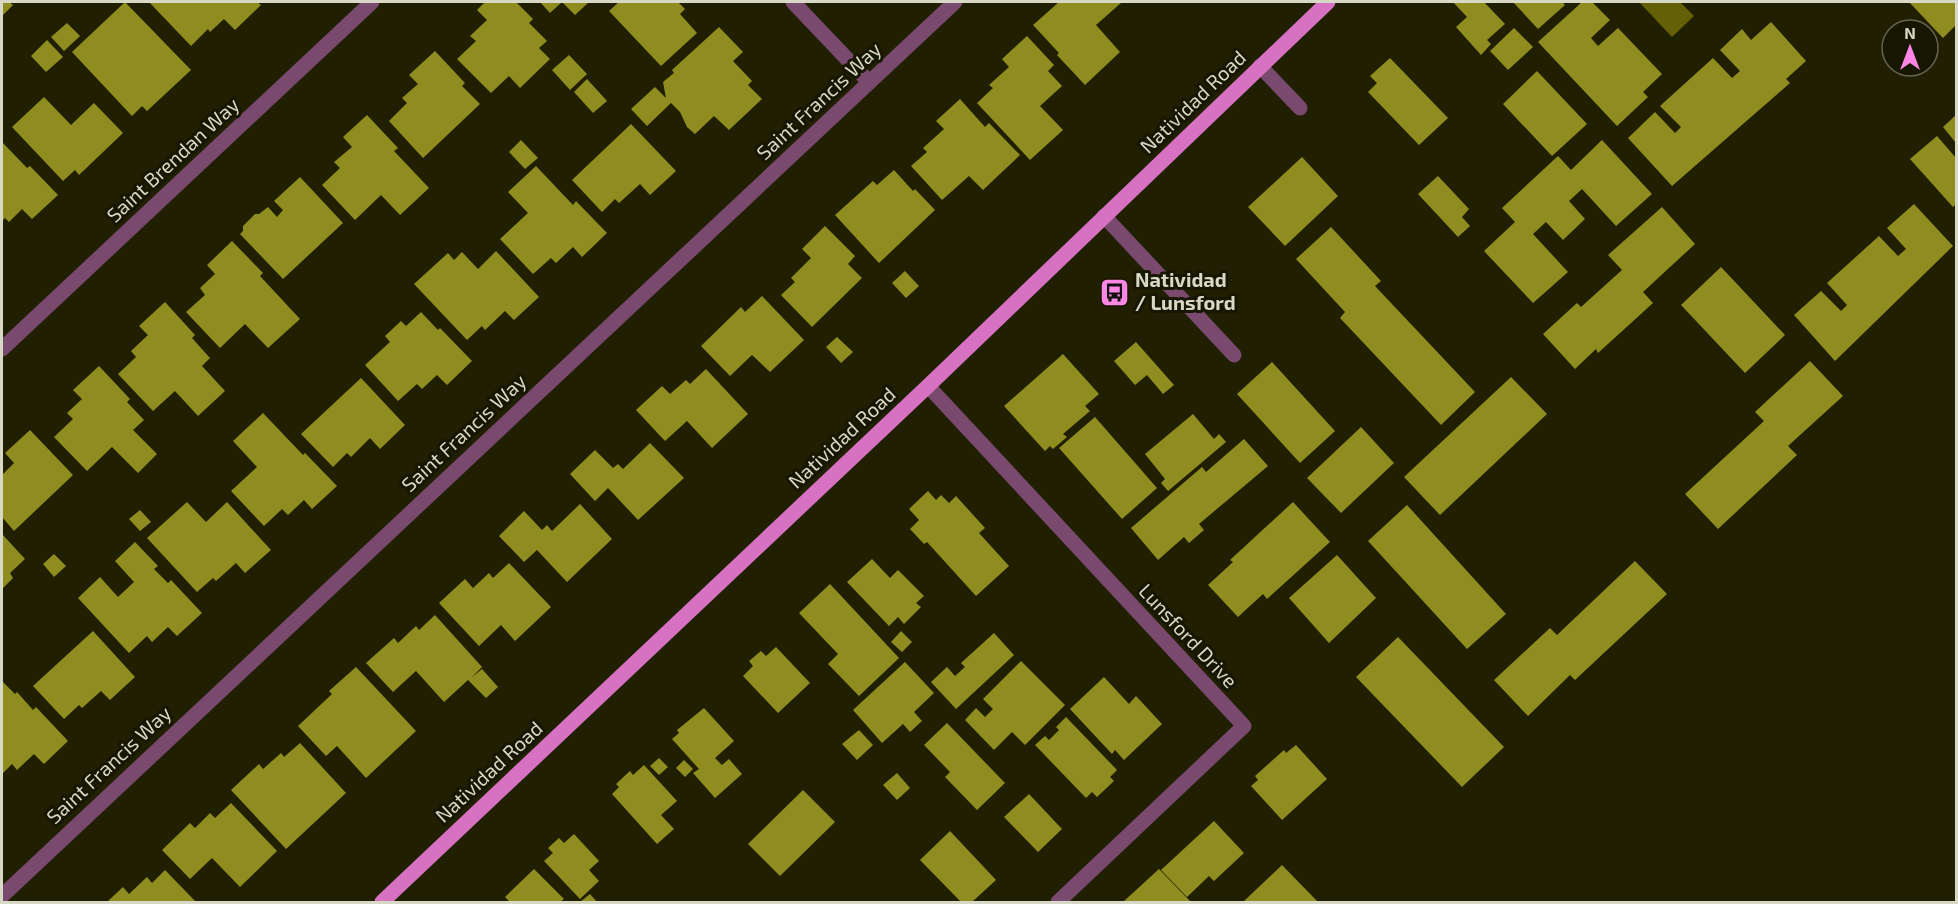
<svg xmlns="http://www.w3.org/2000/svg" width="1958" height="904" font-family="'Exo 2',sans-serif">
	<rect width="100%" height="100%" fill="#201f02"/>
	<polygon fill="#636008" points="1639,2 1680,2 1694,16 1672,37"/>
	<g fill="#908d20">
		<polygon points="2,2 9,2 13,5 2,16"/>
		<polygon points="125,2 191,70 147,111 142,106 132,116 72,52"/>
		<polygon points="149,2 257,2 261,5 235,30 224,19 210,32 208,29 191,46"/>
		<polygon points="485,2 516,2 533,19 529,23 547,41 539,48 550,59 520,88 509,76 491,93 457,59 476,41 470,36 487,20 477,10"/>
		<polygon points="540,2 562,2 550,13"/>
		<polygon points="562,2 589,2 575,15"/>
		<polygon points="619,2 678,2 685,9 680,14 697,33 661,66 609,11"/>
		<polygon points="1059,2 1122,2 1096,25 1120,52 1085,85 1057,55 1059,53 1033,25"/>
		<polygon points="1453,2 1484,2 1505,24 1487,40 1491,44 1481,55 1456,27 1467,17"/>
		<polygon points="1513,2 1562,2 1565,5 1538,29"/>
		<polygon points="1582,2 1592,2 1610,20 1591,38 1598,46 1618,28 1662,74 1643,92 1648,97 1617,126 1538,42"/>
		<polygon points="1909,2 1956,2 1956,25 1943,38"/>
		<polygon points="1771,22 1806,61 1786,79 1790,83 1672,186 1628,138 1655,112 1675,133 1681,127 1660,106 1713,58 1732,78 1740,71 1720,50 1742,29 1751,40"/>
		<polygon points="67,23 80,36 64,51 51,37"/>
		<polygon points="719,27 743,52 733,61 752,81 748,85 762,99 729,130 714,116 695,134 687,127 680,112 671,103 647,126 631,109 655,87 666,98 663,82 674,73 672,70"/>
		<polygon points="1514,28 1533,47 1508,70 1490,51"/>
		<polygon points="1027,36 1054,65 1048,71 1062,86 1040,106 1063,130 1030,160 977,103 993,88 989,85 1009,67 1002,59"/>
		<polygon points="47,40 63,57 46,72 31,56"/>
		<polygon points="435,51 465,83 462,86 480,104 423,158 389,121 407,103 402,98 418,84 409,75"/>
		<polygon points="569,55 587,74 570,90 552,70"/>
		<polygon points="1390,58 1448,118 1419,145 1368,92 1377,83 1370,76"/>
		<polygon points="1537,71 1587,124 1552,156 1503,104"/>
		<polygon points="587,79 607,101 593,113 574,92"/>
		<polygon points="44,97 71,125 94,103 123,133 79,175 75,170 63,181 12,127"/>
		<polygon points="960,99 985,127 989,123 1020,155 983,190 969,176 942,200 911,166 927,152 923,148 944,129 936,121"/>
		<polygon points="367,115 398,148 394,151 429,188 400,215 381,195 355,220 322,185 340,168 334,162 352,147 343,137"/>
		<polygon points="1956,115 1956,143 1943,127"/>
		<polygon points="631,124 676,171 650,195 640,184 619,203 615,199 602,212 572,180"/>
		<polygon points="1937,136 1956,158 1956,204 1953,207 1910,159"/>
		<polygon points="521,140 538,158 525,169 509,152"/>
		<polygon points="1602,140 1652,194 1616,226 1582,189 1569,201 1585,219 1563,240 1546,222 1533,234 1568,272 1533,303 1484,251 1515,222 1502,208 1558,156 1571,170"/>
		<polygon points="2,142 27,168 30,166 58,195 32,219 22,209 9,222 5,218 2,221"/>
		<polygon points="1302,157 1338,196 1285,246 1248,207"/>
		<polygon points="536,166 573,205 576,201 607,233 582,257 573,247 556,263 551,258 533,274 500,239 528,213 508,192"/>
		<polygon points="894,170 913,191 915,189 935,210 879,263 835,215 873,181 877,185"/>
		<polygon points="1438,176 1469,209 1462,217 1470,226 1458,237 1418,194"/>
		<polygon points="300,177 343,223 283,279 240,234 243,231 243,226 255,214 259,214 268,207 277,217 283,210 274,201"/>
		<polygon points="1914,204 1953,246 1835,361 1794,315 1821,291 1841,311 1847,305 1827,283 1879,236 1898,256 1906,249 1887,228"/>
		<polygon points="1662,207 1695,244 1643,292 1653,303 1598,353 1596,349 1575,369 1543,334 1577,303 1581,307 1622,270 1608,255"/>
		<polygon points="825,226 855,256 848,264 862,278 812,327 781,295 795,282 791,278 811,258 802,249"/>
		<polygon points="1331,227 1381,281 1375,286 1475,392 1441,425 1340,318 1345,312 1296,259"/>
		<polygon points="232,241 263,273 260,276 300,319 268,348 245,324 220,348 186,312 205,295 200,288 215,274 207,265"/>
		<polygon points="496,251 539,297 514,320 505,311 485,330 482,326 467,340 414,284 448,253 454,260 462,252 478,269"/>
		<polygon points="1721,267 1785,335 1745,373 1681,305"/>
		<polygon points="905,271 919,286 906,298 892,283"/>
		<polygon points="762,296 804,340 770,372 752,355 730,376 701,346 741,307 745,312"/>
		<polygon points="165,302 195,335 192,338 210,358 202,366 225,391 198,416 175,391 153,411 118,374 136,357 131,351 148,335 139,326"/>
		<polygon points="421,312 438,330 440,328 472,361 447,385 437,375 422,389 417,384 398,401 365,365 390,342 385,336 401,321 406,326"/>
		<polygon points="837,337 853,352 841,363 826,347"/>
		<polygon points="1136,342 1174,385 1163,394 1147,375 1135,385 1114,361"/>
		<polygon points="1063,354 1099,394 1085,406 1090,411 1063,434 1067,437 1053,449 1050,446 1045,451 1004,406"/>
		<polygon points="1810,361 1843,396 1788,446 1797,455 1718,529 1685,494 1764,421 1755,412"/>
		<polygon points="1272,362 1335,431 1300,463 1237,394"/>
		<polygon points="99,366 130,399 127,402 144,420 133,430 157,454 138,473 112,447 87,471 54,437 73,419 67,413 82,399 73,390"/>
		<polygon points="706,369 748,414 712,448 687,421 665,441 636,410 662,386 670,394 686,380 690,384"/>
		<polygon points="1511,377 1547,414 1440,515 1404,477"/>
		<polygon points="361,378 405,425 380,449 370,438 351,457 347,453 333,467 301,434"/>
		<polygon points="263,413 303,455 305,453 337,486 312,509 304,500 288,515 282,509 264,526 231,491 257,467 233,441"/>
		<polygon points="1193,414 1214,439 1219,434 1226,442 1168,491 1161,483 1165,479 1145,454"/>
		<polygon points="1095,417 1157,488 1122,519 1059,448"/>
		<polygon points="1361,427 1394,463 1341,513 1307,478"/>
		<polygon points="30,430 73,475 14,531 2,517 2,475 14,463 5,453"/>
		<polygon points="1244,439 1268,466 1199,524 1204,530 1189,543 1184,537 1158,560 1131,528 1202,467 1206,472"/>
		<polygon points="650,443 684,478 638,520 608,488 595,501 570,474 595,450 613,468 618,464 623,469"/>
		<polygon points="928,491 936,500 941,495 949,503 956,496 985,528 979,533 1009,566 976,596 927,542 924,544 910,529 919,520 909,509"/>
		<polygon points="187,502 206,522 227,502 271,550 245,573 236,563 216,581 213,578 197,592 147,538"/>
		<polygon points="1293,502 1330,542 1267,599 1263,594 1238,617 1208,585 1233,562 1230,560"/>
		<polygon points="580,504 612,539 567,582 537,550 524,562 499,536 524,511 542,530 547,525 552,531"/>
		<polygon points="1407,505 1506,614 1467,649 1368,541"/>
		<polygon points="140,510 151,522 140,531 129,519"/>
		<polygon points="2,534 25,559 10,573 13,578 2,589"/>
		<polygon points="135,542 158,566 154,569 168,583 171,580 202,613 177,636 168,627 152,642 147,636 129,653 78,598 100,577 118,597 134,582 115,561"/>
		<polygon points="54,554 66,566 54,577 43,564"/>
		<polygon points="1337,555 1376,598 1329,643 1289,598"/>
		<polygon points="872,559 890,578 898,570 924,596 916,603 921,607 904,624 898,617 889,626 847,582"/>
		<polygon points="1635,561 1667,594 1575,680 1570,675 1528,716 1494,680 1550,628 1557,635"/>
		<polygon points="509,563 551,607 515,641 501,625 479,646 439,603 465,579 473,588 489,573 493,578"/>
		<polygon points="830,584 899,658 859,696 828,664 838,654 799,613"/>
		<polygon points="435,615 482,667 471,678 482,669 498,687 486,698 468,680 444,702 416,671 393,692 366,663 394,638 398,643 416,626 419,630"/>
		<polygon points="93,631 135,677 110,700 101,691 82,708 79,705 64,719 33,686"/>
		<polygon points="901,631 912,642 902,652 891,642"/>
		<polygon points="994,633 1014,655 956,709 931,682 947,667 955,676 965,667 961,663"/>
		<polygon points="1398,637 1504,747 1462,787 1356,677"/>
		<polygon points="776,647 810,683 778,713 743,676 753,666 749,661 761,651 766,656"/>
		<polygon points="1021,661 1065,705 1025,745 1012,732 994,750 965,720 976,708 985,717 993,709 983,699"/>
		<polygon points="905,662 934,693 914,712 922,721 910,732 903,724 882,743 853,710"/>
		<polygon points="356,667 416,731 366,778 337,746 326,756 298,726 332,694 329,691"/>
		<polygon points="1104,677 1129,704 1136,696 1162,724 1124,760 1115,750 1112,754 1070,709"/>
		<polygon points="2,681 15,694 17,692 33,710 36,707 68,741 44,764 34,754 17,770 12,764 2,774"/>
		<polygon points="704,708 734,741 715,758 722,765 729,759 742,774 715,798 693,773 699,769 672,739 679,733 677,730"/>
		<polygon points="1066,717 1117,770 1110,777 1114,781 1097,797 1092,792 1086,798 1035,745 1045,736 1049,740 1059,730 1056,727"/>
		<polygon points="947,723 1005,783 977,810 945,777 950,772 924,745"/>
		<polygon points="859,730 873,745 857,760 842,744"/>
		<polygon points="300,743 346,793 286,849 231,790 259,764 263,769 281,753 284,757"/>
		<polygon points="1296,745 1327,779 1282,820 1251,786 1258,780 1255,776 1284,750 1286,753"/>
		<polygon points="659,758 668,767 659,775 650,766"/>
		<polygon points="684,760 693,769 685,777 676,768"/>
		<polygon points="644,765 677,801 661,815 674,829 657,844 612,794 619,787 616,784 630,771 633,775"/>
		<polygon points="897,773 910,788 897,800 883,785"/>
		<polygon points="803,790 835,822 780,876 748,844"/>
		<polygon points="1029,794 1062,829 1038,852 1004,817"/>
		<polygon points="231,803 277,851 240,887 212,858 190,879 162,850 190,823 195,828 210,813 215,818"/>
		<polygon points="1214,821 1244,853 1214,881 1209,876 1187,897 1161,870"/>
		<polygon points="950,831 996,880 972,902 961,902 920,860"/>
		<polygon points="574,834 599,861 589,870 599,881 580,899 544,861 553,853 548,848 559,838 564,843"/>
		<polygon points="1282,865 1318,902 1243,902"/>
		<polygon points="534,869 564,899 560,902 510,902 505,897"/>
		<polygon points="1159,869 1191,902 1123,902"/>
		<polygon points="165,870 196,902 107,902 123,887 129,894 147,877 152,883"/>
		<polygon points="590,894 597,902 580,902"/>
	</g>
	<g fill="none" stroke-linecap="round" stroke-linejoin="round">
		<g stroke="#79496e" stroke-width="15">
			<polyline points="793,2 869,82"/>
			<polyline points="1260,66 1300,108"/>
			<polyline points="1104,216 1234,355"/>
			<polyline points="2,349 372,2"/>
			<polyline points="928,386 1244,726 1058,902"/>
			<polyline points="2,896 955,2"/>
		</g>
		<polyline stroke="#d672c1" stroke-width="15" points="382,902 928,386 1328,2"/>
	</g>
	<defs>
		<symbol id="bus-square" viewBox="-11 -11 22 22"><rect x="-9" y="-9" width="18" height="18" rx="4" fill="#fc86e3" stroke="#171600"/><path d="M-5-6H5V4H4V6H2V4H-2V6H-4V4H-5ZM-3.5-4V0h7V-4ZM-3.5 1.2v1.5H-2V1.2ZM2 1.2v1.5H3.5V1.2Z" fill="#111"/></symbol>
	</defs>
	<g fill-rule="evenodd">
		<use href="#bus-square" x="1098" y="276" width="33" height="33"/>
	</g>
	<g text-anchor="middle" stroke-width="6" stroke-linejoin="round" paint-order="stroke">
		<g font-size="20" fill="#d8d8c7" stroke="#171600">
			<text transform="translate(819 101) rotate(-43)" y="7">Saint Francis Way</text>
			<text transform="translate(1193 102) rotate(-44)" y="7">Natividad Road</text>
			<text transform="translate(173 160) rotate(-43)" y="7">Saint Brendan Way</text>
			<text transform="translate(464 433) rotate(-43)" y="7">Saint Francis Way</text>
			<text transform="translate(842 438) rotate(-43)" y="7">Natividad Road</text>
			<text transform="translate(1188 636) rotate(47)" y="7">Lunsford Drive</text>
			<text transform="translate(109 765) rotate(-43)" y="7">Saint Francis Way</text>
			<text transform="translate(489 772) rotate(-43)" y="7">Natividad Road</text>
		</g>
		<g font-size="20" font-weight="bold" fill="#d8d8c7" stroke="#171600" text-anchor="start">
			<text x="1135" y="287">Natividad<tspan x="1135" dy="23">/ Lunsford</tspan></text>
		</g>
	</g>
	<rect width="1958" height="904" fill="none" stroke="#d8d8c7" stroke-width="6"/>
	<g transform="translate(1910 48)"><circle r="28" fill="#171600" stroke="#646450" stroke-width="1.5"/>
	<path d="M0-4.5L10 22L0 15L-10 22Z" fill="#fc86e3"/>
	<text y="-9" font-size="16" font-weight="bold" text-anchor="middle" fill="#d8d8c7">N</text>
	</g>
</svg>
